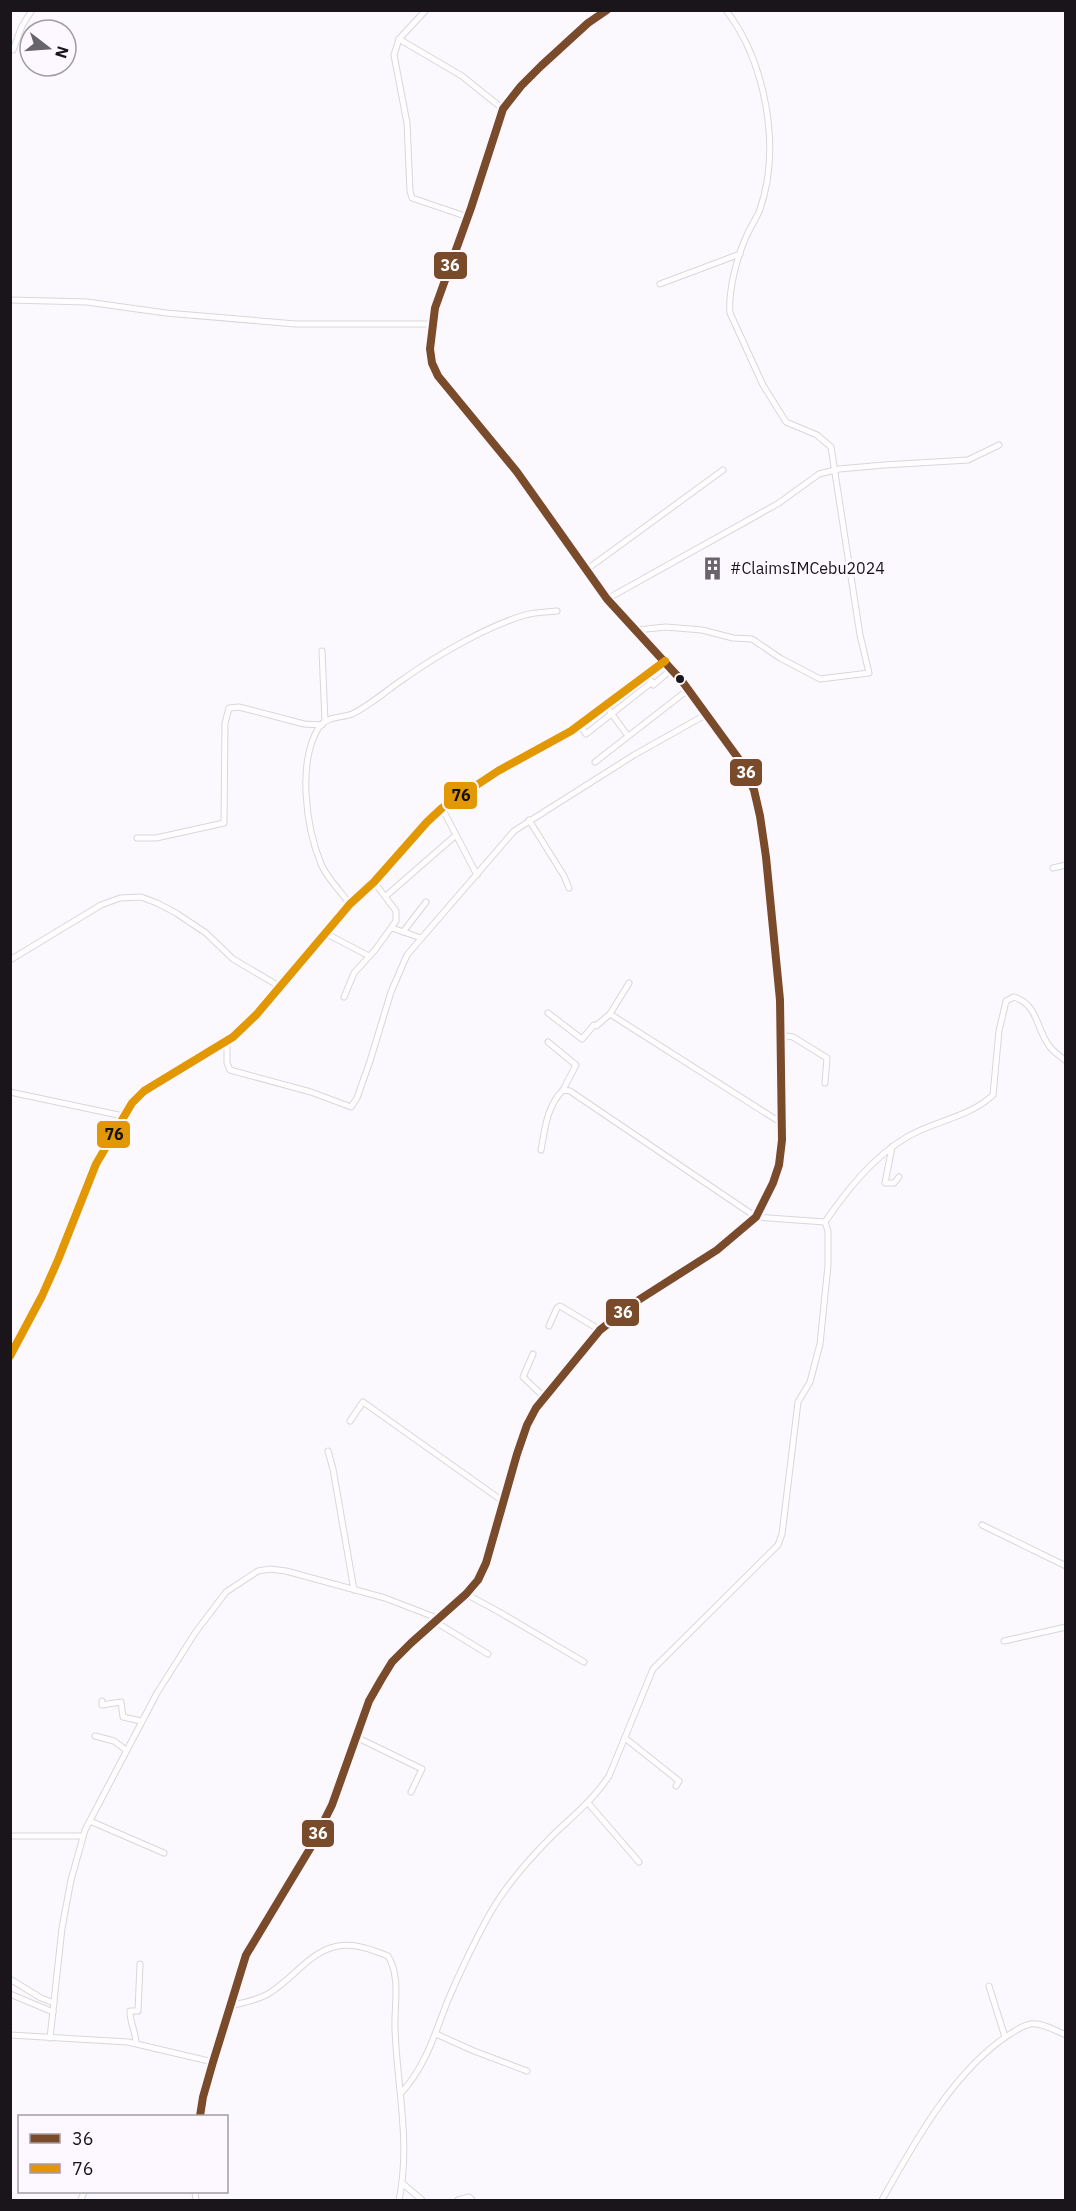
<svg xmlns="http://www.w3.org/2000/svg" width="1076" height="2211" font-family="'IBM Plex Sans',sans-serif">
	<rect width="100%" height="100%" fill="#fcf9fe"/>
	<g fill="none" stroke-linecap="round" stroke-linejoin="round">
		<defs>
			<g id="minor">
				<polyline points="426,10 399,39 394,55 407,123 410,191 412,198 468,217"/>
				<polyline points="399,39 462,76 503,109"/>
				<polyline points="13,50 22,26 32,10"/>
				<polyline points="660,284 740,254"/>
				<polyline points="10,300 87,302 166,313 296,324 432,324"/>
				<polyline points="586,570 723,470"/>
				<polyline points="607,599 779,503 819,474 839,469 884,465 968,460 999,445"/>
				<path d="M636,630l30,-3 36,3 31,8 19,1 28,19 40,21 49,-6 -9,-38 -29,-188 -14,-12 -31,-13 -23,-37 -33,-72c-2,-22 7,-56 16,-76 4,-9 9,-17 13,-25 23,-63 7,-149 -33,-202"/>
				<polyline points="322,651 325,721"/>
				<polyline points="651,681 653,685 672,669"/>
				<polyline points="606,706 628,736"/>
				<polyline points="580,725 586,734 652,682"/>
				<polyline points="595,762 689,689"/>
				<polyline points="442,808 477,875"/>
				<polyline points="529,820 564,876 569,888"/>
				<polyline points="137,838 156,838 224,823 225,723 229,708 239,707 304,724 322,725"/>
				<polyline points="1053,868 1066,865"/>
				<polyline points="386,896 456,835"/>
				<path d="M350,904c-9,-12 -23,-26 -29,-40 -15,-37 -24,-102 -2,-137 8,-11 23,-9 33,-13 19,-9 36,-25 53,-36 32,-23 83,-52 120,-63 10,-3 22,-3 32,-4"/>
				<polyline points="392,928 421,938"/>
				<polyline points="403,932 426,902"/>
				<polyline points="325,933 369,956"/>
				<polyline points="10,960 101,905 120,898 141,897 157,903 176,913 206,933 233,959 279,986"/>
				<polyline points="344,997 354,973 375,950 396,921 396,911 374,882"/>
				<polyline points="548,1013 582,1039 594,1025 596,1026 610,1014 629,983"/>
				<polyline points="610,1014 783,1124"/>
				<polyline points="780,1035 793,1037 827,1058 825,1083"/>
				<polyline points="227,1041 227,1063 230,1070 311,1092 351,1107 357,1098 370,1061 391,992 407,955 514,831 634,755 707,714"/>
				<polyline points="548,1042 576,1065 563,1090"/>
				<polyline points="10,1092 123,1116"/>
				<polyline points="892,1147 885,1183 894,1183 899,1177"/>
				<path d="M541,1150c4,-22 6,-44 22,-60l7,1 186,126 69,5c22,-32 48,-65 82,-85 27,-16 63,-20 86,-42l6,-64 7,-30 8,-4c25,8 22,33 36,50 4,5 11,10 16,14"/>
				<polyline points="549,1326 557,1308 560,1306 600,1330"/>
				<polyline points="533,1354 523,1377 544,1397"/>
				<polyline points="10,1356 42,1296 58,1260 96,1164 132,1103 144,1091 233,1037 257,1014 350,904 374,882 427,822 442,808 498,771 571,731 665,661"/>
				<polyline points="350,1421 363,1402 504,1502"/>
				<polyline points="328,1451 333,1469 354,1590"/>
				<polyline points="982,1525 1066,1566"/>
				<polyline points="466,1594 501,1613 584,1662"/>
				<polyline points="434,1621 488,1654"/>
				<polyline points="1004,1641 1066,1627"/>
				<polyline points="102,1701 102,1705 121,1702 123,1717 141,1721"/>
				<polyline points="95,1736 114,1741 126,1750"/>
				<polyline points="356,1737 422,1769 411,1792"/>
				<polyline points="625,1738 679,1781 676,1786"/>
				<polyline points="588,1803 639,1862"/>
				<polyline points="90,1821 164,1853"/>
				<polyline points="10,1836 83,1836"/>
				<polyline points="10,1979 41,1998 54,2003"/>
				<polyline points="989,1986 1005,2037"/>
				<polyline points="10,1994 53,2012"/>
				<path d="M230,2006c12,-3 24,-5 36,-11 25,-13 43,-44 72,-49 17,-3 35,4 50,10 13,21 6,50 7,73 2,57 16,115 4,171"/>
				<polyline points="436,2034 474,2051 527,2071"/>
				<polyline points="10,2035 128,2042 213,2062"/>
				<polyline points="50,2038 62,1928 71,1880 85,1830 157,1693 195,1633 226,1592 258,1571 270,1569 286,1571 385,1598 437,1618"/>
				<path d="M136,2043c0,-11 -6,-19 -6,-32h8l2,-47"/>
				<path d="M401,2093c25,-27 34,-60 47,-93 13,-30 28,-62 44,-90 16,-27 39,-53 61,-75 20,-19 41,-36 56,-59l44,-107 125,-124 4,-11 16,-132 12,-20 10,-38 8,-79v-34l-3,-9"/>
				<polyline points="200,2116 203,2097 213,2062 246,1955 311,1847 332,1805 369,1701 381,1680 392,1662 411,1643 466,1594 478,1580 486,1563 517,1454 527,1425 536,1408 600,1330 637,1301 717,1250 756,1217 773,1183 779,1165 782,1140 780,1000 766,857 760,816 754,790 741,762 682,681 607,599 517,472 438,376 432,363 430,349 435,308 471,208 503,109 521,86 541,66 588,23 607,10"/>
				<polyline points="402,2183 422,2200"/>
				<polyline points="195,2192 196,2200"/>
				<polyline points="81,2200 84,2192"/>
				<polyline points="458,2200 469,2197 472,2200"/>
				<path d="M882,2200c32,-57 72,-130 128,-166 7,-4 13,-9 21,-10 10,-2 25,7 35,11"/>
			</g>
		</defs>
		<use href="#minor" stroke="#dad6dc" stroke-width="7"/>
		<use href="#minor" stroke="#fffeff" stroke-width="5"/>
		<defs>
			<polyline id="bus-1" points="200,2116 203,2097 213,2062 246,1955 311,1847 332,1805 369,1701 381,1680 392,1662 411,1643 466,1594 478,1580 486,1563 517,1454 527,1425 536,1408 600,1330 637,1301 717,1250 756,1217 773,1183 779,1165 782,1140 780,1000 766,857 760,816 754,790 741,762 682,681 607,599 517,472 438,376 432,363 430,349 435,308 471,208 503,109 521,86 541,66 588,23 607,10"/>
			<polyline id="bus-2" points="10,1356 42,1296 58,1260 96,1164 132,1103 144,1091 233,1037 257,1014 350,904 374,882 427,822 442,808 498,771 571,731 665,661"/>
		</defs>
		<use href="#bus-1" stroke="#fdf8ff" stroke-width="12"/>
		<use href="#bus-2" stroke="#fdf8ff" stroke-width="12"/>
		<use href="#bus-1" stroke="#7a4b2a" stroke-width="8"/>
		<use href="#bus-2" stroke="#e19803" stroke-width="8"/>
	</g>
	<defs>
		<symbol id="building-bare" viewBox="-9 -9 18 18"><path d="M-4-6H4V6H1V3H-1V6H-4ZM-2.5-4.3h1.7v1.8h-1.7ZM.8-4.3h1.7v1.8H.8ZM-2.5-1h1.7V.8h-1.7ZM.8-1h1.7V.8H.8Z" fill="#68656a" stroke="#fdf8ff" stroke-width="2.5" paint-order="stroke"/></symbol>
	</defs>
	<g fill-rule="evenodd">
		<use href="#building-bare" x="696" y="552" width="33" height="33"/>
	</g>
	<circle fill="#19151a" stroke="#fdf8ff" stroke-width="2" cx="680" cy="679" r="5"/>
	<g text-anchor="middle" stroke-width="6" stroke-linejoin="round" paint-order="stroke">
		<g font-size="16" fill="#19151a" stroke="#fdf8ff" text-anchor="start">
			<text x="730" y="574">#ClaimsIMCebu2024</text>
		</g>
	</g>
	<g stroke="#fdf8ff" stroke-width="2">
		<rect x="433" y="251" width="35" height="29" rx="6" fill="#7a4b2a"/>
		<rect x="729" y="758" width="34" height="29" rx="6" fill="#7a4b2a"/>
		<rect x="443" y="781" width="35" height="29" rx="6" fill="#e19803"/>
		<rect x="96" y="1120" width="35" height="29" rx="6" fill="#e19803"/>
		<rect x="605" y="1298" width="35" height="29" rx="6" fill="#7a4b2a"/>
		<rect x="301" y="1819" width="34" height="29" rx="6" fill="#7a4b2a"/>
	</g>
	<g font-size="16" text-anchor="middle" font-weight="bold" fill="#fff">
		<text x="450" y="271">36</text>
		<text x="746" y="778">36</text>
		<text x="623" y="1318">36</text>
		<text x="318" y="1839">36</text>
	</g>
	<g font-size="16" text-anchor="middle" font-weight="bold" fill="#111">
		<text x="461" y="801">76</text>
		<text x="114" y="1140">76</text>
	</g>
	<rect width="1076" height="2211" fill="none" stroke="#19151a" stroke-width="24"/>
	<rect x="18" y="2115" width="210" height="78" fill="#fdf8ff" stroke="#a29da3" stroke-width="1.5"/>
	<rect x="30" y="2134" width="30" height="9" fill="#7a4b2a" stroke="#a29da3" stroke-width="1.5"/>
	<text x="72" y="2145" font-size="18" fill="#19151a">36</text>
	<rect x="30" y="2164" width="30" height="9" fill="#e19803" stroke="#a29da3" stroke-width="1.5"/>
	<text x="72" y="2175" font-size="18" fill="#19151a">76</text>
	<g transform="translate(48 48) rotate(107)"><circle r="28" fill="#fdf8ff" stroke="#a29da3" stroke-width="1.5"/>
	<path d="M0-4.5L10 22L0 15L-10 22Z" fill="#68656a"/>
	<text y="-9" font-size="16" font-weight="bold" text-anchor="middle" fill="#19151a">N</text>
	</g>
</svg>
